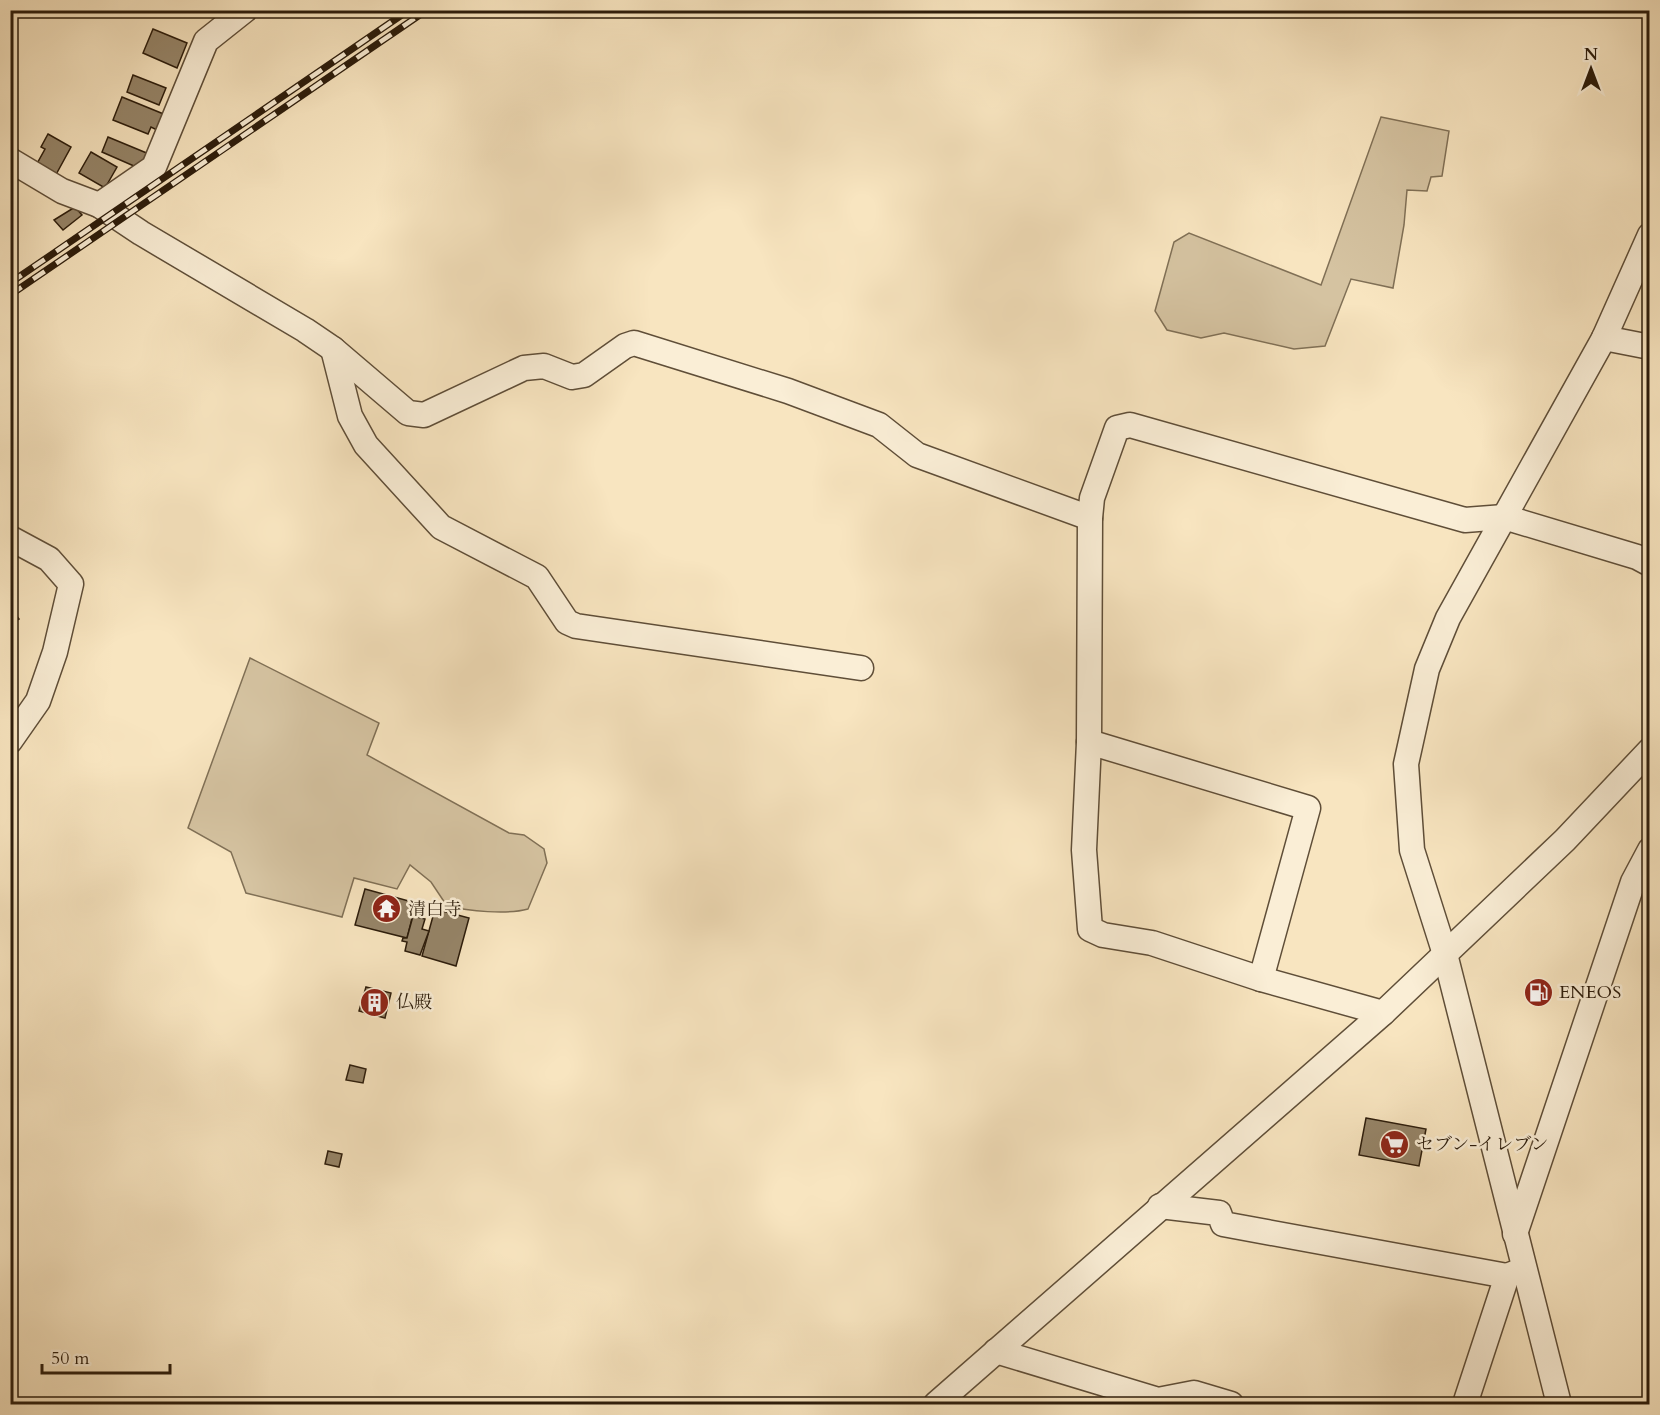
<svg xmlns="http://www.w3.org/2000/svg" width="1660" height="1415" font-family="Cardo,'Noto Serif JP',serif">
	<rect width="100%" height="100%" fill="#f8e5c0"/>
	<filter id="stains"><feTurbulence type="fractalNoise" baseFrequency=".00333" numOctaves="4"/><feColorMatrix values="0 0 0 0 .2 0 0 0 0 .09 0 0 0 0 .02 0 0 0 .5 -.17"/></filter>
	<radialGradient id="worn" r=".72"><stop offset=".6" stop-color="#630" stop-opacity="0"/><stop offset="1" stop-color="#630" stop-opacity=".3"/></radialGradient>
	<g fill="#d5c3a1" stroke="#807056" stroke-width="1.5">
		<polygon points="1381,117 1449,131 1442,176 1431,177 1427,191 1407,190 1404,225 1393,288 1351,279 1325,346 1294,349 1224,333 1201,338 1167,330 1155,311 1174,242 1189,233 1321,285"/>
		<path d="M250,658l129,65 -12,32 142,78 15,2 20,14 3,14 -19,46c-21,6 -60,2 -81,-3l-16,-24 -21,-17 -13,24 -43,-11 -12,39 -96,-24 -15,-41 -43,-24z"/>
	</g>
	<g fill="#968569" stroke="#2c1c0b" stroke-width="1.5">
		<polygon points="153,29 187,43 177,68 143,53"/>
		<polygon points="133,75 166,88 159,105 127,92"/>
		<polygon points="122,97 166,115 159,131 151,127 148,134 113,120"/>
		<polygon points="48,134 71,147 53,180 34,169 45,149 41,147"/>
		<polygon points="108,137 149,154 143,170 102,152"/>
		<polygon points="91,152 117,167 105,188 79,173"/>
		<polygon points="75,207 82,215 63,230 54,220"/>
		<polygon points="10,607 19,619 10,624"/>
		<polygon points="365,889 416,903 407,938 355,925"/>
		<polygon points="435,909 469,918 456,966 422,956"/>
		<polygon points="413,916 425,919 422,929 429,931 420,955 405,951 407,942 402,941 403,938 407,938"/>
		<polygon points="366,987 391,993 385,1018 359,1011"/>
		<polygon points="350,1065 366,1069 363,1083 346,1080"/>
		<polygon points="1366,1118 1426,1129 1419,1166 1359,1155"/>
		<polygon points="328,1151 342,1154 339,1167 325,1164"/>
	</g>
	<g fill="none" stroke-linecap="round" stroke-linejoin="round">
		<defs>
			<g id="minor">
				<polyline points="10,160 62,191 99,205 141,233 305,330 333,349 408,413 424,415 524,368 544,366 572,377 584,375 625,346 634,343 788,391 879,425 917,455 1090,518"/>
				<polyline points="99,205 154,167 206,41 245,10"/>
				<polyline points="1604,338 1650,347"/>
				<polyline points="333,349 350,416 366,445 441,527 537,577 567,622 576,626 861,668"/>
				<polyline points="10,538 49,559 71,584 55,652 38,701 10,741"/>
				<polyline points="1089,742 1308,808 1261,979"/>
				<polyline points="1383,1013 1261,979 1152,943 1103,935 1090,929 1084,850 1089,742 1090,518 1092,498 1117,428 1130,425 1465,520 1504,517 1637,557 1650,564"/>
				<polyline points="1160,1206 1219,1213 1223,1224 1507,1276"/>
				<polyline points="1515,1234 1633,882 1650,850"/>
				<polyline points="996,1351 1158,1400 1194,1393 1231,1404"/>
				<polyline points="936,1404 1383,1013 1565,840 1650,750"/>
				<polyline points="1465,1404 1507,1276 1522,1270"/>
				<polyline points="1559,1404 1445,954 1412,850 1406,764 1427,669 1448,618 1604,338 1650,235"/>
			</g>
		</defs>
		<use href="#minor" stroke="#5f4e38" stroke-width="27"/>
		<use href="#minor" stroke="#faeed6" stroke-width="24"/>
		<defs>
			<g id="rail">
				<polyline points="10,283 409,10"/>
				<polyline points="10,295 427,10"/>
			</g>
		</defs>
		<use href="#rail" stroke="#2c1c0b" stroke-width="7"/>
		<use href="#rail" stroke="#faeed6" stroke-width="4.5" stroke-dasharray="14" stroke-linecap="butt"/>
	</g>
	<defs>
		<symbol id="temple-disc" viewBox="-11 -11 22 22"><circle r="9.5" fill="#8f2418" stroke="#faeed6"/><path d="M0-6L5-2H3V0L6.5 2.5H4V6H1.5V3h-3V6H-4V2.5H-6.5L-3 0V-2H-5Z" fill="#fff"/></symbol>
		<symbol id="fuel-disc" viewBox="-11 -11 22 22"><circle r="9.5" fill="#8f2418" stroke="#faeed6"/><path d="M-5.5-6h7V0h2V4h1.3V-2.5L3-4.5l.8-.8L6-3V5H2.5V1h-1V6h-7ZM-4.2-4.7v3.2H.2V-4.7Z" fill="#fff"/></symbol>
		<symbol id="building-disc" viewBox="-11 -11 22 22"><circle r="9.5" fill="#8f2418" stroke="#faeed6"/><path d="M-4-6H4V6H1V3H-1V6H-4ZM-2.5-4.3h1.7v1.8h-1.7ZM.8-4.3h1.7v1.8H.8ZM-2.5-1h1.7V.8h-1.7ZM.8-1h1.7V.8H.8Z" fill="#fff"/></symbol>
		<symbol id="supermarket-disc" viewBox="-11 -11 22 22"><circle r="9.5" fill="#8f2418" stroke="#faeed6"/><path d="M-6-5.5h2.5l.6 2H6L4.5 2H-2.5L-4.4-4H-6ZM-1.5 3.2a1.3 1.3 0 1 0 .1 0ZM3 3.2a1.3 1.3 0 1 0 .1 0Z" fill="#fff"/></symbol>
	</defs>
	<g fill-rule="evenodd">
		<use href="#temple-disc" x="370" y="892" width="33" height="33"/>
		<use href="#fuel-disc" x="1522" y="976" width="33" height="33"/>
		<use href="#building-disc" x="358" y="986" width="33" height="33"/>
		<use href="#supermarket-disc" x="1378" y="1128" width="33" height="33"/>
	</g>
	<g text-anchor="middle" stroke-width="5" stroke-linejoin="round" paint-order="stroke">
		<g font-size="18" fill="#2c1c0b" stroke="#faeed6" text-anchor="start">
			<text x="408" y="915">清白寺</text>
			<text x="1559" y="998">ENEOS</text>
			<text x="396" y="1008">仏殿</text>
			<text x="1416" y="1150">セブン-イレブン</text>
		</g>
	</g>
	<rect width="1660" height="1415" fill="none" stroke="#f8e5c0" stroke-width="36"/>
	<rect x="12" y="12" width="1636" height="1391" fill="none" stroke="#2c1c0b" stroke-width="3"/>
	<rect x="18" y="18" width="1624" height="1379" fill="none" stroke="#2c1c0b" stroke-width="1.5"/>
	<g transform="translate(1591 69)" stroke="#faeed6" stroke-width="4.5" paint-order="stroke">
	<path d="M0-4.5L10 22L0 15L-10 22Z" fill="#2c1c0b"/>
	<text y="-9" font-size="16" font-weight="bold" text-anchor="middle" fill="#2c1c0b">N</text>
	</g>
	<path d="M42 1364v9h128v-9" fill="none" stroke="#2c1c0b" stroke-width="3"/>
	<text x="51" y="1364" font-size="18" fill="#2c1c0b" stroke="#faeed6" stroke-width="4.5" paint-order="stroke">50 m</text>
	<rect width="100%" height="100%" filter="url(#stains)"/>
	<rect width="100%" height="100%" fill="url(#worn)"/>
</svg>
